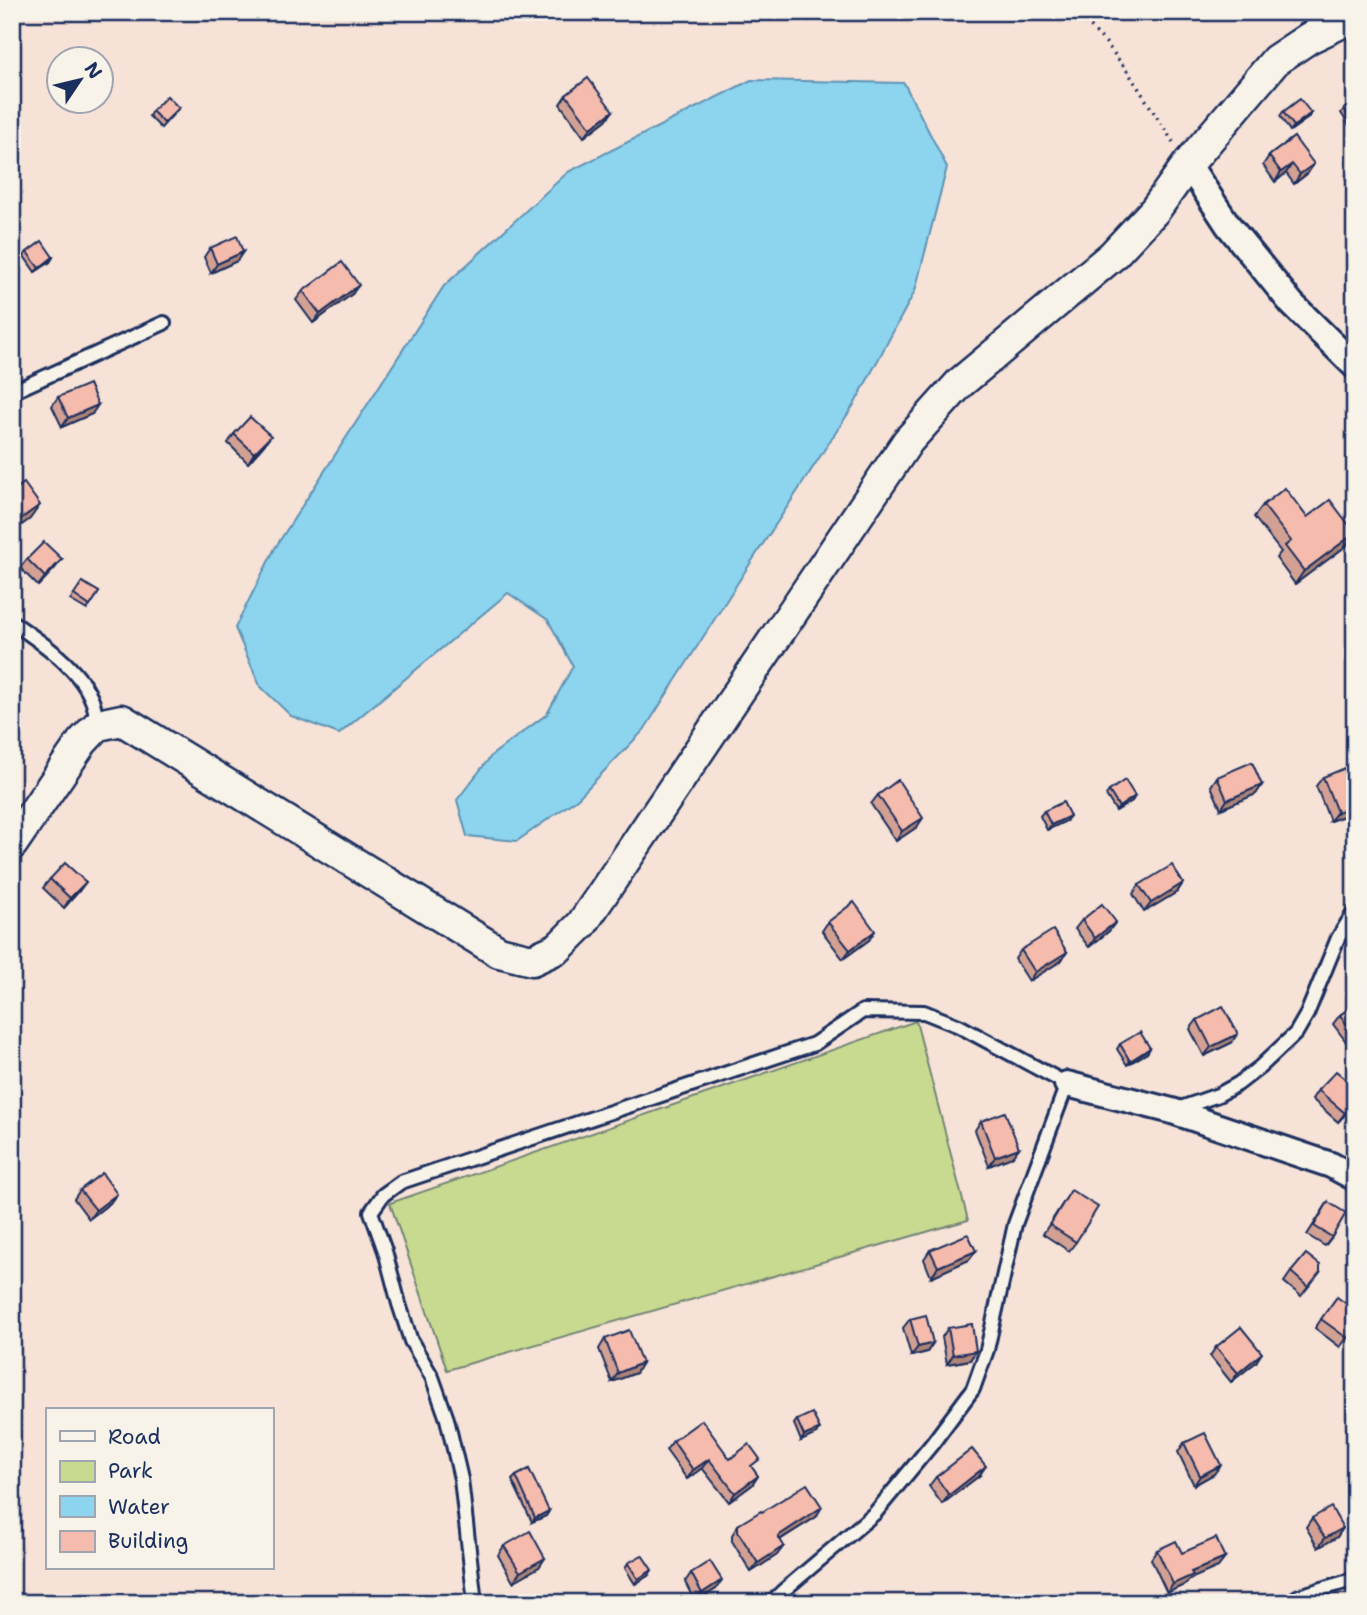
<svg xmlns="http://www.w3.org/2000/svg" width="1367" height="1615" font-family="'Shantell Sans',sans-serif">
	<rect width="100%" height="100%" fill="#f6e2d6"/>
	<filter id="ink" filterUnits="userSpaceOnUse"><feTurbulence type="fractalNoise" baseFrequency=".0143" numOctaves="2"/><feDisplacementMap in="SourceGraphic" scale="14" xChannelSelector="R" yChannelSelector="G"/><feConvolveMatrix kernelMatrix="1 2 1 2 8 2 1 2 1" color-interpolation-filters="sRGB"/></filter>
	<g filter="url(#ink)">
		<polygon fill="#c8da8f" stroke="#728476" stroke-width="2" points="916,1021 968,1220 447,1370 390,1203"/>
		<polygon fill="#8dd4ee" stroke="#5f92b4" stroke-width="2" points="751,80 904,83 947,167 915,291 855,403 744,573 644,730 577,799 517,841 467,836 457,800 492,755 547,714 573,666 548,620 508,593 339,734 291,716 260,686 235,628 275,548 444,286 568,172"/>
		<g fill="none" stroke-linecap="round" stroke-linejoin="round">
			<defs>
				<g id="service">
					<polyline points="12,392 164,323"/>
					<path d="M12,622c28,19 66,45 79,76 4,8 5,19 7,27"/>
					<polyline points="1175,1110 1218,1095 1238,1084 1260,1067 1296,1033 1307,1014 1338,938 1355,911"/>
					<polyline points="475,1603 461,1479 447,1419 432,1377 411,1341 399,1304 385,1251 371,1212 383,1195 401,1182 814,1044 863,1011 924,1012 959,1026 1067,1084 1015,1224 987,1350 973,1389 932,1444 875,1513 783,1591 771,1603"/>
					<polyline points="1288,1603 1299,1596 1355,1579"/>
				</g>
				<g id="minor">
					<polyline points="1188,164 1228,225 1292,304 1355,366"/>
					<polyline points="1067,1084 1172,1111 1331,1165 1355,1178"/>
				</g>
				<polyline id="tertiary" points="12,844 82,742 98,725 122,720 499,952 532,960 558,948 582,924 908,441 960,383 1112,256 1155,210 1188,164 1276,60 1309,38 1355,16"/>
			</defs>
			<use href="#service" stroke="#1b2f5e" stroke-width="18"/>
			<use href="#minor" stroke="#1b2f5e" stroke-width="30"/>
			<use href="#tertiary" stroke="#1b2f5e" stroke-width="35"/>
			<polyline stroke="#1b2f5e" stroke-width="3.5" stroke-dasharray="2 5" stroke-linecap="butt" points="1076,12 1106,43 1128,72 1173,142"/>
			<use href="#service" stroke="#f7f3e8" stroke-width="12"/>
			<use href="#minor" stroke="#f7f3e8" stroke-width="24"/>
			<use href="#tertiary" stroke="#f7f3e8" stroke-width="30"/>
		</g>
		<g fill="#d3a194" stroke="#1b2f5e" stroke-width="2">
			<polygon points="566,95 613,111 606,120 584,137 560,104"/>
			<polygon points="1355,101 1355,124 1350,127 1341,113 1344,109"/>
			<polygon points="179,108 161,128 149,116 152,111"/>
			<polygon points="1283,112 1311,113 1308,118 1290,131 1280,116"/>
			<polygon points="1294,137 1308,173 1294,184 1286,173 1275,182 1263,165 1269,156"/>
			<polygon points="210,248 237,261 211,273 204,257"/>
			<polygon points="27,252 53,257 50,262 35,272 24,256"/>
			<polygon points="303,291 352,294 313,323 296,300"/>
			<polygon points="58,397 92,414 62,427 52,406"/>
			<polygon points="234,434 264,445 248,463 228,443"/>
			<polygon points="1263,505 1346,546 1295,584 1276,558 1281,552 1254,517"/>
			<polygon points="27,559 62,559 55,568 38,586 20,568"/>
			<polygon points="82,582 99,592 87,610 70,600"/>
			<polygon points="1217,777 1262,785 1256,794 1221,809 1211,786"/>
			<polygon points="1323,777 1355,812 1330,821 1316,786"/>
			<polygon points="1109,791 1135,796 1132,801 1116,811 1106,795"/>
			<polygon points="878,795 917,827 896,841 871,804"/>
			<polygon points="1044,811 1066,821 1047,830 1040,816"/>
			<polygon points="50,879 79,891 64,908 43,888"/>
			<polygon points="1183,883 1177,892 1144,912 1133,894 1139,885"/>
			<polygon points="1082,920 1109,931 1089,947 1075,929"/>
			<polygon points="828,922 869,940 843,959 822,931"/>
			<polygon points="1021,950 1067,952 1061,961 1029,981 1015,959"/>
			<polygon points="1355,1004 1355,1038 1347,1043 1333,1024 1340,1015"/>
			<polygon points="1197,1020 1231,1043 1204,1056 1190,1029"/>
			<polygon points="1120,1044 1150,1048 1147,1053 1127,1065 1117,1049"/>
			<polygon points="1318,1090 1355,1104 1338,1122 1312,1099"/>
			<polygon points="981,1121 1019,1148 1012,1157 989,1166 975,1130"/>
			<polygon points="80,1190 110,1203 89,1219 74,1199"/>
			<polygon points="1065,1200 1076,1242 1069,1251 1043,1234"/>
			<polygon points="1328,1202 1332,1237 1325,1246 1307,1235"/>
			<polygon points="930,1250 976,1251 969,1260 931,1277 924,1259"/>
			<polygon points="1291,1272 1320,1272 1301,1296 1284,1282"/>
			<polygon points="1337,1297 1355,1328 1340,1347 1315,1328"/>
			<polygon points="910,1319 933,1343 927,1352 911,1356 903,1328"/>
			<polygon points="948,1328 976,1351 970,1360 947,1364 942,1337"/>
			<polygon points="605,1339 636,1373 612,1382 599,1349"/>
			<polygon points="1216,1347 1256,1362 1231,1382 1210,1356"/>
			<polygon points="797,1420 816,1434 801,1441 794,1424"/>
			<polygon points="673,1441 730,1459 753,1469 758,1476 752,1485 729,1502 702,1468 687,1479 666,1450"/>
			<polygon points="1184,1443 1214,1474 1194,1485 1178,1452"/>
			<polygon points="516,1476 549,1511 546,1516 532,1522 512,1480"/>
			<polygon points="979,1476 942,1504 929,1486 936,1477"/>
			<polygon points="762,1512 816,1517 780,1540 777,1555 751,1572 732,1541 732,1535 738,1525"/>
			<polygon points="1312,1518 1343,1528 1337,1537 1318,1548 1306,1527"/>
			<polygon points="504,1546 545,1558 539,1567 513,1582 498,1555"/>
			<polygon points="1157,1550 1182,1553 1225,1558 1218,1567 1190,1579 1186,1584 1167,1593 1151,1559"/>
			<polygon points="628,1563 649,1575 635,1584 625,1568"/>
			<polygon points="691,1573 716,1589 695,1602 685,1582"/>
		</g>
		<g fill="#ac8378" stroke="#1b2f5e" stroke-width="2">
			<polygon points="613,111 606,120 584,137 591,128"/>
			<polygon points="1311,113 1308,118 1290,131 1294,126"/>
			<polygon points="1292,164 1286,173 1275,182 1281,172"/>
			<polygon points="1314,164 1308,173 1294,184 1300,174"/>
			<polygon points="243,252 237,261 211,273 217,264"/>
			<polygon points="53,257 50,262 35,272 39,268"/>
			<polygon points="359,285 352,294 313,323 320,314"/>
			<polygon points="98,405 92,414 62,427 68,418"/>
			<polygon points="271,436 264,445 248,463 254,453"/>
			<polygon points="40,505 30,519 12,532 12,525"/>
			<polygon points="1355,533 1346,546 1295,584 1304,571"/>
			<polygon points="62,559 55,568 38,586 45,577"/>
			<polygon points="1262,785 1256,794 1221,809 1227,800"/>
			<polygon points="1135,796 1132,801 1116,811 1119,807"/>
			<polygon points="1355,805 1355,812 1330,821 1337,812"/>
			<polygon points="1070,816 1066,821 1047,830 1051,825"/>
			<polygon points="923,818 917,827 896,841 902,831"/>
			<polygon points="86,882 79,891 64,908 70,898"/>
			<polygon points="1183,883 1177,892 1144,912 1151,903"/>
			<polygon points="1116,922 1109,931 1089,947 1095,938"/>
			<polygon points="875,931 869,940 843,959 850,950"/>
			<polygon points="1067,952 1061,961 1029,981 1035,972"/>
			<polygon points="1355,1033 1355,1038 1347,1043 1354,1034"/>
			<polygon points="1238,1034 1231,1043 1204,1056 1211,1047"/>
			<polygon points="1150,1048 1147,1053 1127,1065 1130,1061"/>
			<polygon points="1355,1102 1355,1104 1338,1122 1345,1113"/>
			<polygon points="1019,1148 1012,1157 989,1166 995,1157"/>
			<polygon points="117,1194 110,1203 89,1219 96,1210"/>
			<polygon points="976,1251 969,1260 931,1277 938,1267"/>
			<polygon points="933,1343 927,1352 911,1356 918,1347"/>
			<polygon points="976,1351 970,1360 947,1364 953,1355"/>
			<polygon points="1262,1353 1256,1362 1231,1382 1238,1373"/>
			<polygon points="642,1363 636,1373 612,1382 618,1373"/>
			<polygon points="820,1429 816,1434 801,1441 804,1436"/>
			<polygon points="709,1459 702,1468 687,1479 693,1470"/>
			<polygon points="1221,1465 1214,1474 1194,1485 1200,1476"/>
			<polygon points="986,1466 979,1476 942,1504 949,1495"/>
			<polygon points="758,1476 752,1485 729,1502 735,1493"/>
			<polygon points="822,1507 816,1517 771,1545 778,1536"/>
			<polygon points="549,1511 546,1516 532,1522 535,1518"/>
			<polygon points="1343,1528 1337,1537 1318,1548 1325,1538"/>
			<polygon points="784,1546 777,1555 751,1572 758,1563"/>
			<polygon points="545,1558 539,1567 513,1582 520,1572"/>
			<polygon points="1225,1558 1218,1567 1190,1579 1186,1584 1167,1593 1173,1584 1191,1572"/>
			<polygon points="652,1570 649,1575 635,1584 638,1579"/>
			<polygon points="722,1580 716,1589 695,1602 702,1593"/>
		</g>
		<g fill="#f5bbac" stroke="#1b2f5e" stroke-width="2">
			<polygon points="588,78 613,111 591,128 566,95"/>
			<polygon points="167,96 179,108 164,123 152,111"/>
			<polygon points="1300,99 1311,113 1294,126 1283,112"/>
			<polygon points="1355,101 1355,121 1353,122 1344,109"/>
			<polygon points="1294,137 1314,164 1300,174 1292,164 1281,172 1269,156"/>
			<polygon points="237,236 243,252 217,264 210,248"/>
			<polygon points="42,241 53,257 39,268 27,252"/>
			<polygon points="342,262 359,285 320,314 303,291"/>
			<polygon points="89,384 98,405 68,418 58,397"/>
			<polygon points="250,417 271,436 254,453 234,434"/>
			<polygon points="12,419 17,424 12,430"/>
			<polygon points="24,483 40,505 12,525 12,492"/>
			<polygon points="1285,488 1307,517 1330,500 1355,533 1304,571 1285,546 1291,541 1263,505"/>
			<polygon points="44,542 62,559 45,577 27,559"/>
			<polygon points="82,582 99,592 90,606 74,595"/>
			<polygon points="1252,762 1262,785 1227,800 1217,777"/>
			<polygon points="1355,764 1355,805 1337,812 1323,777"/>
			<polygon points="898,780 923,818 902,831 878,795"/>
			<polygon points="1125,780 1135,796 1119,807 1109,791"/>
			<polygon points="1063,802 1070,816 1051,825 1044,811"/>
			<polygon points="65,863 86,882 70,898 50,879"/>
			<polygon points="1172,865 1183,883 1151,903 1139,885"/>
			<polygon points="854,902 875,931 850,950 828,922"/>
			<polygon points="1102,904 1116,922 1095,938 1082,920"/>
			<polygon points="1053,930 1067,952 1035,972 1021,950"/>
			<polygon points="1355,1004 1355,1033 1354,1034 1340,1015"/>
			<polygon points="1223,1006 1238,1034 1211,1047 1197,1020"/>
			<polygon points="1140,1032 1150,1048 1130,1061 1120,1044"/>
			<polygon points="1336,1071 1355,1087 1355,1102 1345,1113 1318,1090"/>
			<polygon points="1005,1112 1019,1148 995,1157 981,1121"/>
			<polygon points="102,1173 117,1194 96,1210 80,1190"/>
			<polygon points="1071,1190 1098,1207 1076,1242 1050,1225"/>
			<polygon points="1328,1202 1346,1213 1332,1237 1314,1226"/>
			<polygon points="968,1234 976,1251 938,1267 930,1250"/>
			<polygon points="1306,1254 1320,1265 1320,1272 1308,1287 1291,1272"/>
			<polygon points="1337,1297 1355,1310 1355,1328 1347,1338 1321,1319"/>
			<polygon points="926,1315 933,1343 918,1347 910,1319"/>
			<polygon points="972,1324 976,1351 953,1355 948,1328"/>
			<polygon points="1241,1327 1262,1353 1238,1373 1216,1347"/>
			<polygon points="629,1330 642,1363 618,1373 605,1339"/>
			<polygon points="812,1413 820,1429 804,1436 797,1420"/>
			<polygon points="702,1420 730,1459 749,1444 760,1459 751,1466 758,1476 735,1493 709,1459 693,1470 673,1441"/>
			<polygon points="1205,1433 1221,1465 1200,1476 1184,1443"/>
			<polygon points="972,1449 986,1466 949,1495 936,1477"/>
			<polygon points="529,1469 549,1511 535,1518 516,1476"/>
			<polygon points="807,1484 822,1507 778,1536 784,1546 758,1563 738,1532 738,1525 761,1511 762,1512"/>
			<polygon points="1331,1507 1343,1528 1325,1538 1312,1518"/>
			<polygon points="530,1531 545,1558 520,1572 504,1546"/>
			<polygon points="1216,1538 1225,1558 1191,1572 1193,1575 1173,1584 1157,1550 1176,1541 1182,1553"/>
			<polygon points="642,1555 652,1570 638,1579 628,1563"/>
			<polygon points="710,1561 722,1580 702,1593 691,1573"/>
		</g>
	</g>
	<rect width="1367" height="1615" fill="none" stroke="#f7f3e8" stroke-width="42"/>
	<rect x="21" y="21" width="1325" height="1573" fill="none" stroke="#1b2f5e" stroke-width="2.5" filter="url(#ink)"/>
	<rect x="46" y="1408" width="228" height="161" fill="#f7f3e8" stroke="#9fa5b1" stroke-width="2"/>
	<rect x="60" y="1431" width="35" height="10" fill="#f7f3e8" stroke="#9fa5b1" stroke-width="2"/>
	<text x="108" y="1444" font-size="21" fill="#1b2f5e">Road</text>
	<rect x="60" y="1461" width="35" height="21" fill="#c8da8f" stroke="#9fa5b1" stroke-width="2"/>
	<text x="108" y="1478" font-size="21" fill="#1b2f5e">Park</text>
	<rect x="60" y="1496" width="35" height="21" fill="#8dd4ee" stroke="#9fa5b1" stroke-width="2"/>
	<text x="108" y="1514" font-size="21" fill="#1b2f5e">Water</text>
	<rect x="60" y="1531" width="35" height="21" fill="#f5bbac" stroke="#9fa5b1" stroke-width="2"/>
	<text x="108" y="1548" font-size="21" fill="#1b2f5e">Building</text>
	<g transform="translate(80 80) rotate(55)"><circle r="33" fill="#f7f3e8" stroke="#9fa5b1" stroke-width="2"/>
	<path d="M0-5L12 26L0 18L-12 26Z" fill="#1b2f5e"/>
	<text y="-10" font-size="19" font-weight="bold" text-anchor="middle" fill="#1b2f5e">N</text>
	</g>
</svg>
